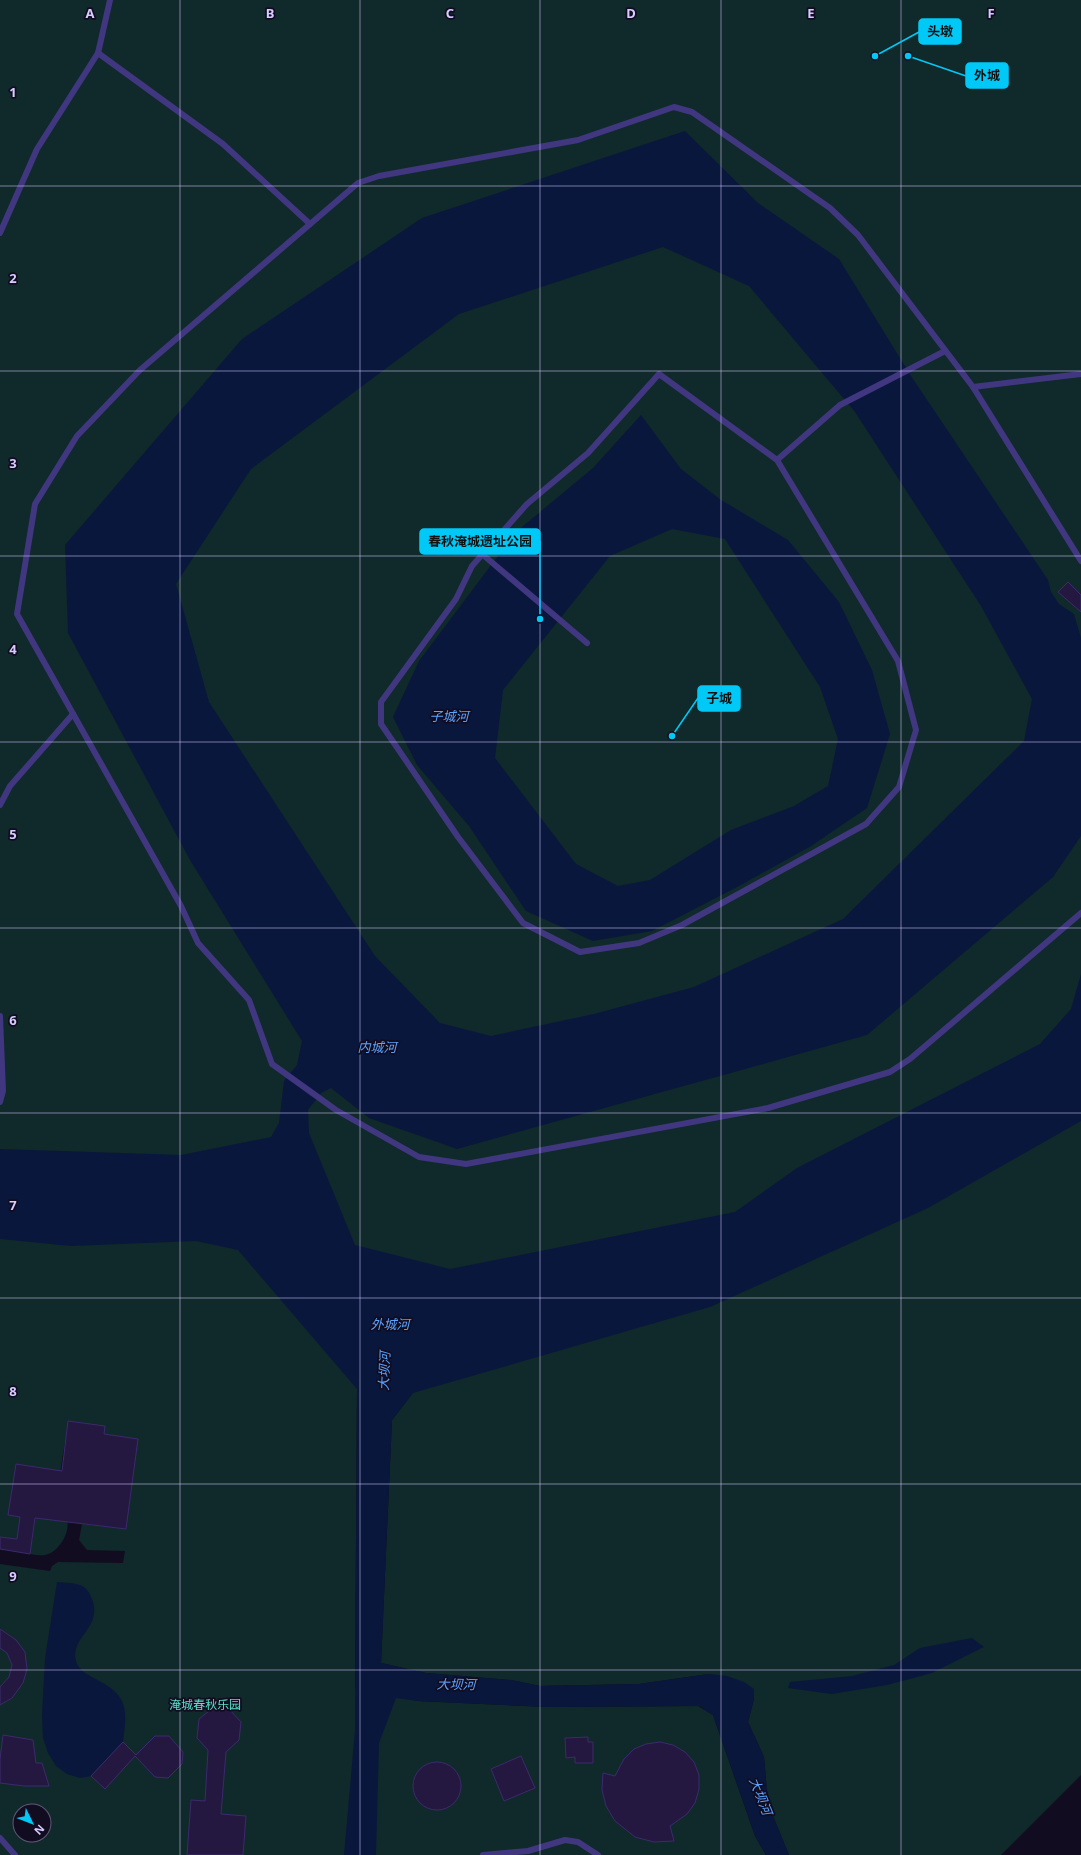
<svg xmlns="http://www.w3.org/2000/svg" width="1081" height="1855" font-family="'Noto Sans','Noto Sans SC',sans-serif">
	<rect width="100%" height="100%" fill="#120c20"/>
	<path fill="#10292a" fill-rule="evenodd" d="M0,0h1081v1775l-80,80h-212l-21,-51 -4,-47 -16,-35 6,-23 -45,-25 -70,10 -99,2 -29,-6 -85,-7 -45,-10 11,-243 20,-26 -55,-5 -2,299 63,13 130,6 150,-1 15,9 42,121 11,19h-766v-291l50,7 2,-5 6,-4 65,1 2,-12 -38,-1 -8,-10 3,-16 44,5 12,-90 -35,-5 1,-8 -36,-5c-2,20 -7,39 -8,59 -1,26 19,43 -2,67 -9,10 -17,9 -28,7l13,-86 -27,-4 -8,51 12,2 -3,22 -17,-2zM20,1811h24v24h-24z"/>
	<g fill="#09173d" fill-rule="evenodd">
		<path d="M685,131l73,72 81,56 72,117 137,204 3,12 8,12 15,10 7,24v198l-28,41 -186,158 -410,114 -88,-31 -38,-30 -10,5 -13,17 1,23 46,112 95,24 285,-57 62,-44 243,-124 31,-35 10,-35v147l-153,87 -218,99 -297,86 -21,27 -11,243 45,10 85,7 29,6 99,-2 70,-10 18,2 17,6 10,7v10l-6,23 16,35 4,47 21,51h-23l-11,-19 -42,-121 -14,-9 -151,1 -130,-6 -22,-3 -17,45 -3,112h-32l11,-124 2,-342 -119,-139 -42,-9 -125,5 -71,-7v-90l181,6 90,-18 8,-14 5,-42 13,-16 5,-24 -112,-181 -122,-227 -3,-88 177,-206 180,-121zM663,247l86,39 106,126 126,194 51,93 -8,42 -181,178 -149,68 -100,27 -103,22 -51,-13 -65,-67 -166,-254 -33,-118 75,-115 208,-155z"/>
		<path d="M641,415l40,54 40,31 67,40 51,62 33,68 18,64 -23,74 -56,38 -72,40 -87,45 -59,10 -67,-30 -57,-85 -52,-61 -24,-48 26,-56 97,-129 77,-64zM672,529l53,10 95,148 18,52 -10,47 -34,20 -63,24 -81,50 -32,6 -42,-22 -81,-106 8,-68 107,-134z"/>
		<path d="M57,1582c19,2 30,-1 36,20 8,26 -23,36 -17,59 5,20 46,19 49,51 1,10 -1,20 -2,30l-32,34 -11,2 -13,-4 -11,-8 -8,-13 -5,-15 -1,-23 3,-57z"/>
		<polygon points="972,1638 984,1647 932,1673 887,1685 832,1694 788,1688 790,1682 852,1676 894,1665 920,1648"/>
	</g>
	<g fill="#241841" stroke="#3d2a6e">
		<polygon points="1068,582 1081,595 1081,612 1058,592"/>
		<polygon points="68,1421 105,1426 104,1434 138,1439 126,1529 35,1518 30,1554 0,1549 0,1537 17,1539 20,1517 8,1515 16,1464 62,1471"/>
		<polygon points="0,1629 16,1640 25,1652 27,1669 23,1683 12,1698 0,1705 0,1687 9,1677 12,1665 7,1653 0,1648"/>
		<polygon points="214,1707 229,1709 241,1722 239,1740 226,1752 221,1814 246,1816 243,1855 187,1855 191,1800 205,1801 208,1750 197,1738 199,1719"/>
		<polygon points="3,1735 33,1740 36,1763 42,1763 49,1786 24,1786 0,1783 0,1759"/>
		<polygon points="155,1736 169,1736 183,1752 182,1764 168,1778 155,1777 135,1756 105,1789 91,1776 123,1742 136,1755"/>
		<polygon points="588,1737 588,1742 593,1742 593,1763 575,1763 575,1757 566,1758 565,1738"/>
		<polygon points="660,1742 673,1745 685,1752 694,1762 699,1775 699,1789 695,1803 687,1814 670,1826 674,1841 654,1842 635,1837 615,1821 606,1806 602,1790 603,1773 615,1776 624,1759 634,1749 646,1744"/>
		<polygon points="521,1756 535,1788 504,1801 491,1769"/>
		<circle cx="437" cy="1786" r="24"/>
	</g>
	<g fill="none" stroke-linecap="round" stroke-linejoin="round">
		<g stroke="#403780" stroke-width="6">
			<polyline points="98,53 223,144 310,224"/>
			<polyline points="0,233 37,149 98,53 110,0"/>
			<polygon points="659,374 777,460 898,661 916,730 899,787 866,824 682,925 639,943 580,952 523,923 458,837 381,724 381,702 456,599 472,566 527,504 588,453"/>
			<polyline points="973,387 1081,374"/>
			<polyline points="777,460 840,405 945,351"/>
			<polyline points="482,554 587,643"/>
			<polyline points="1081,561 973,387 858,235 830,208 692,112 674,107 578,140 379,176 358,183 140,370 77,436 35,504 17,614 181,906 198,943 249,1000 272,1064 336,1110 419,1157 466,1164 768,1108 890,1072 910,1059 1081,913"/>
			<polyline points="0,805 10,786 73,714"/>
			<polyline points="0,1016 3,1091 0,1102"/>
			<polyline points="0,1838 15,1855"/>
			<polyline points="483,1855 528,1851 565,1840 578,1842 598,1855"/>
		</g>
	</g>
	<path fill="none" stroke="#d6ccff" stroke-width="1" stroke-opacity="0.55" d="M180,0v1855M360,0v1855M540,0v1855M721,0v1855M901,0v1855M0,186h1081M0,371h1081M0,556h1081M0,742h1081M0,928h1081M0,1113h1081M0,1298h1081M0,1484h1081M0,1670h1081"/>
	<g text-anchor="middle" stroke-width="3.5" stroke-linejoin="round" paint-order="stroke">
		<g font-size="12" fill="#57e0c9" stroke="#120c20">
			<text x="205" y="1709">淹城春秋乐园</text>
		</g>
		<g font-size="13" font-style="italic" fill="#5aa4ff" stroke="#120c20">
			<text x="449" y="721">子城河</text>
			<text x="377" y="1052">内城河</text>
			<text x="390" y="1329">外城河</text>
			<text transform="translate(384 1371) rotate(-88)" y="5">大坝河</text>
			<text transform="translate(456 1684) rotate(1)" y="5">大坝河</text>
			<text transform="translate(761 1796) rotate(68)" y="5">大坝河</text>
		</g>
	</g>
	<g font-size="13" text-anchor="middle" font-weight="bold" fill="#d6ccff" stroke="#120c20" stroke-width="3.5" stroke-linejoin="round" paint-order="stroke">
		<text x="90" y="18">A</text>
		<text x="270" y="18">B</text>
		<text x="450" y="18">C</text>
		<text x="631" y="18">D</text>
		<text x="811" y="18">E</text>
		<text x="991" y="18">F</text>
		<text x="13" y="97">1</text>
		<text x="13" y="283">2</text>
		<text x="13" y="468">3</text>
		<text x="13" y="654">4</text>
		<text x="13" y="839">5</text>
		<text x="13" y="1025">6</text>
		<text x="13" y="1210">7</text>
		<text x="13" y="1396">8</text>
		<text x="13" y="1581">9</text>
	</g>
	<path fill="none" stroke="#00c9f7" stroke-width="1.5" d="M875 56L919 32M908 56L966 76M540 619L540 541M672 736L698 698"/>
	<g fill="#00c9f7" stroke="#120c20" stroke-width="1.5">
		<circle cx="875" cy="56" r="4"/>
		<circle cx="908" cy="56" r="4"/>
		<circle cx="540" cy="619" r="4"/>
		<circle cx="672" cy="736" r="4"/>
	</g>
	<g fill="#00c9f7" stroke="#00c9f7" stroke-width="1.5">
		<rect x="919" y="19" width="42" height="25" rx="4"/>
		<rect x="966" y="63" width="42" height="25" rx="4"/>
		<rect x="420" y="529" width="120" height="25" rx="4"/>
		<rect x="698" y="686" width="42" height="25" rx="4"/>
	</g>
	<g font-size="13" text-anchor="middle" font-weight="bold" fill="#111">
		<text x="940" y="36">头墩</text>
		<text x="987" y="80">外城</text>
		<text x="480" y="546">春秋淹城遗址公园</text>
		<text x="719" y="703">子城</text>
	</g>
	<g transform="translate(32 1823) rotate(133)"><circle r="19" fill="#120c20" stroke="#605979"/>
	<path d="M0-3L7 15L0 10L-7 15Z" fill="#00c9f7"/>
	<text y="-6" font-size="11" font-weight="bold" text-anchor="middle" fill="#d6ccff">N</text>
	</g>
</svg>
